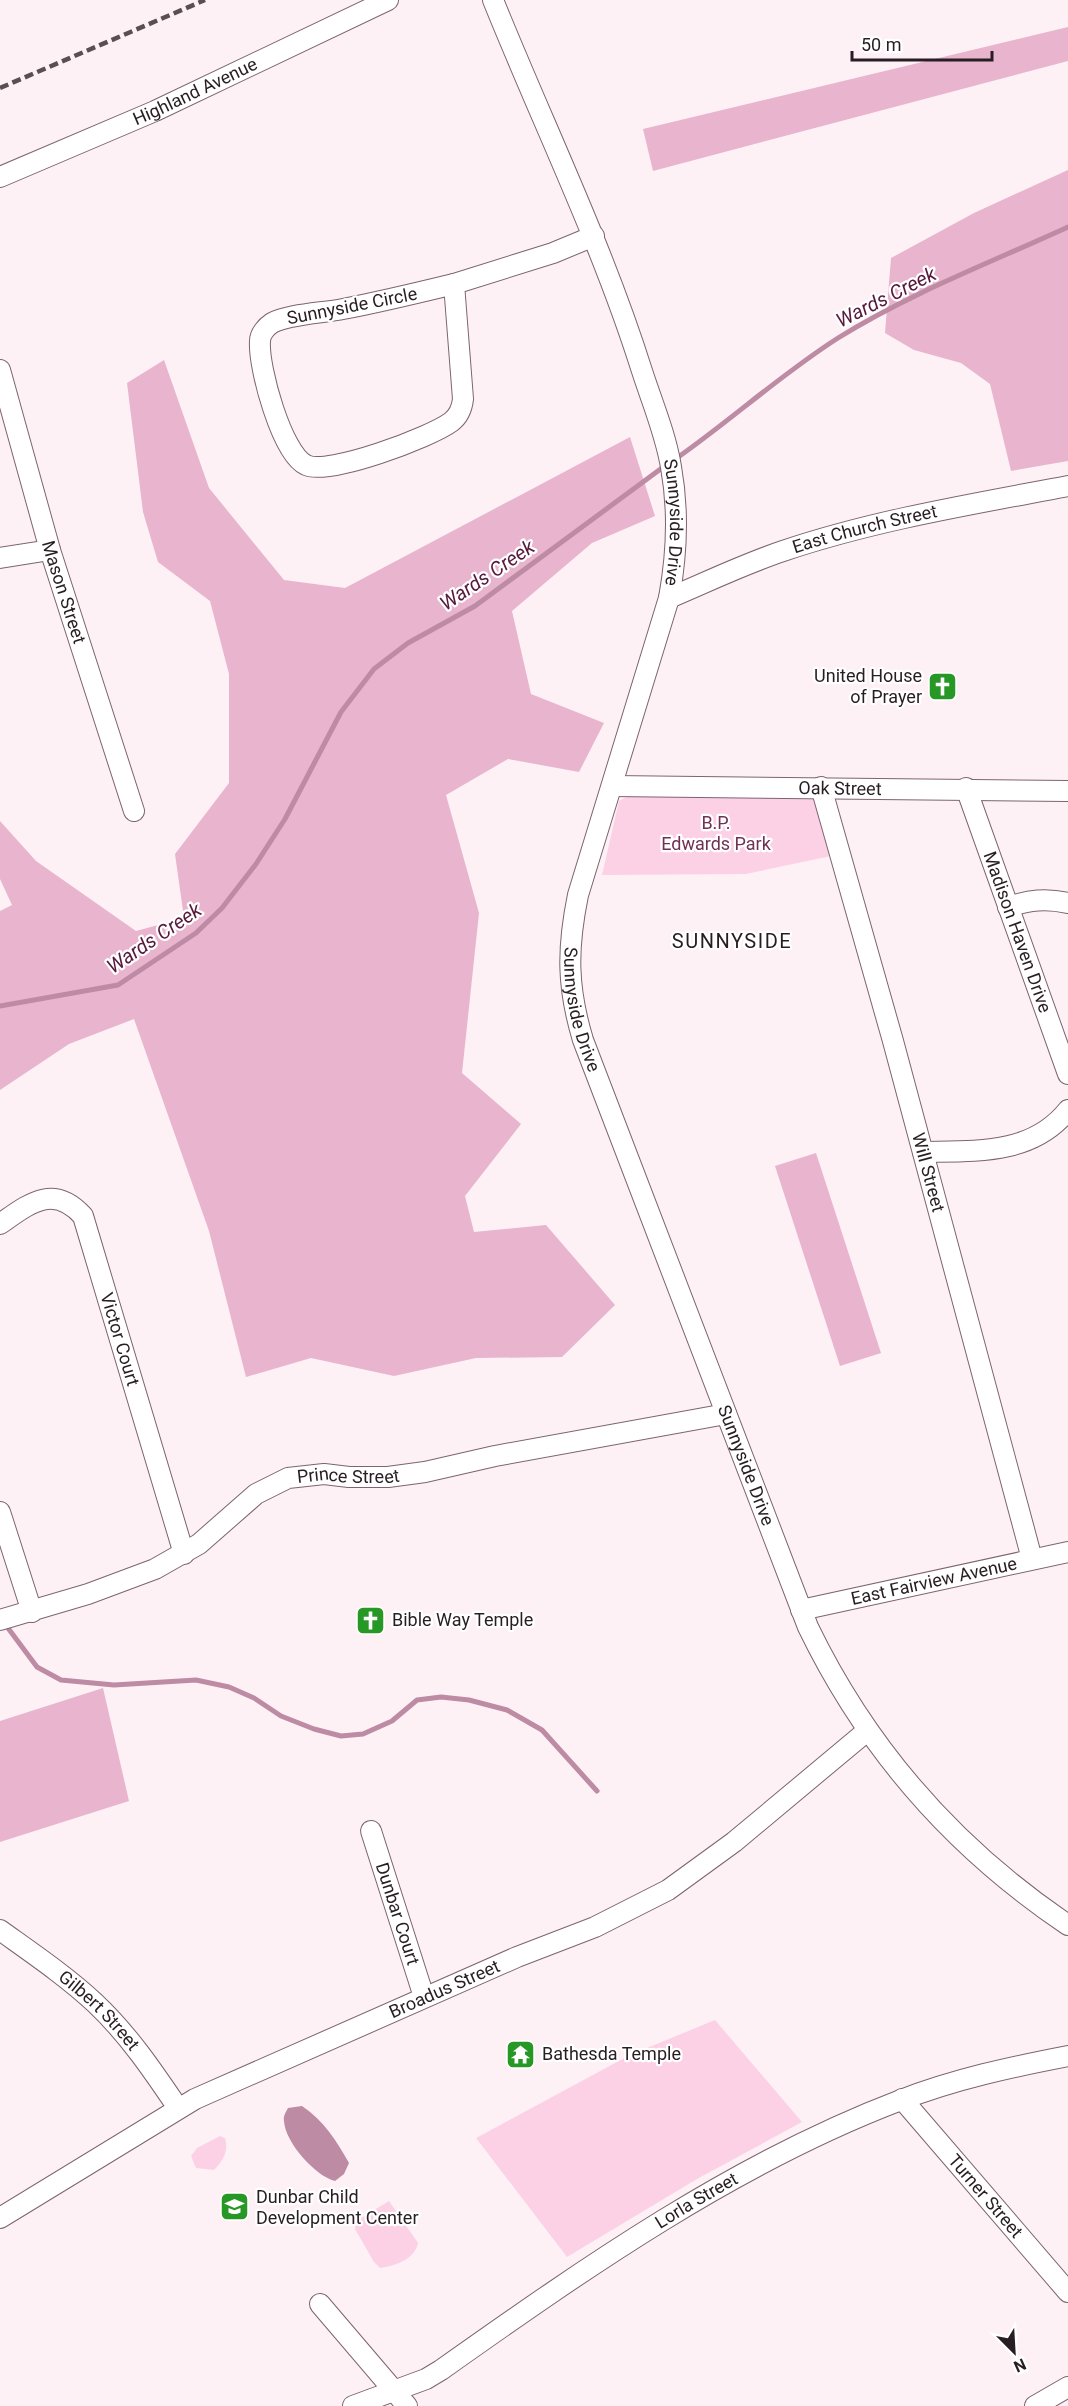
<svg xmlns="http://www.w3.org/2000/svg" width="1068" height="2406" font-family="Roboto,sans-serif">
	<rect width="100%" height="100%" fill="#fdf1f6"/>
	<g fill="#fcd1e6">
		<polygon points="635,792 815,794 831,856 746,874 602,875 619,801"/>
		<polygon points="715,2020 802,2122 697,2179 567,2257 476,2138 630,2055"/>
		<path d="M220,2136l5,2c4,13 -2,23 -11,32l-18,-2 -5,-12 6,-8z"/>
		<path d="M389,2201l29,42c-3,16 -23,23 -38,25l-6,-6 -19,-33 1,-8z"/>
	</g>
	<g fill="#e9b4ce">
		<polygon points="1068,27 1068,61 653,171 643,129"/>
		<polygon points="1068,170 1068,461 1011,471 990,384 961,363 914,350 885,333 891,258 974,213"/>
		<polygon points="164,360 209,488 284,580 345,588 630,437 655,516 592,543 512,611 531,694 604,723 579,772 508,759 446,795 479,913 462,1073 521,1124 465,1196 474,1232 546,1225 615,1305 562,1357 476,1358 394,1376 311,1358 246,1377 209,1231 134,1019 69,1044 0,1090 0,911 12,905 0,879 0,821 36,861 136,931 184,918 175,854 229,783 229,674 210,601 158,562 143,512 127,383"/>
		<polygon points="816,1153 881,1353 840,1366 775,1166"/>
		<polygon points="103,1688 129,1801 0,1842 0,1721"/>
	</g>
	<path fill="#be8ba4" d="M302,2106c22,15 34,34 47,57l-5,11 -9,7c-20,-5 -50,-39 -51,-60 -1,-5 2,-9 4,-13z"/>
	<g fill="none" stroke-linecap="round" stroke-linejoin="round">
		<g stroke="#be8ba4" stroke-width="5">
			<path d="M674,460c56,-39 106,-85 164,-122 72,-45 154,-76 230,-111"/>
			<polyline points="0,1006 118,985 196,933 222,908 256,864 285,819 341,712 374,669 408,643 475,606 666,465"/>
			<polyline points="5,1624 37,1667 61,1680 114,1685 196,1680 229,1687 254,1698 281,1716 314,1729 341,1736 363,1734 392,1721 417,1700 441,1697 469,1700 507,1710 542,1730 597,1791"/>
		</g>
		<defs>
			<g id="street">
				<path id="s1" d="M493,0c50,124 109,244 149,371 10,31 24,64 29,96 8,44 6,87 -2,131l-91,297c-11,54 -11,92 5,145l225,587c59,122 147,222 260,298"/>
				<path id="s2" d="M0,177l155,-66 233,-111"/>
				<path d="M454,284l9,115c-1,9 -4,17 -12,23 -20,15 -123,54 -145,43 -24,-11 -48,-98 -46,-124 0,-7 6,-14 12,-18 17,-9 51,-10 71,-14 37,-7 74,-16 111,-25z"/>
				<polyline points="454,284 553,253 594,236"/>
				<path id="s3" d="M0,370l50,180 84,261"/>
				<polyline points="0,558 50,550"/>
				<path id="s4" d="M669,598c38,-16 75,-34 114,-47 92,-31 190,-47 285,-65"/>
				<path id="s5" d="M612,786l456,5"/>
				<path id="s6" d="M821,787l72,254 139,518"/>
				<path id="s7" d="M966,788l102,286"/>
				<path d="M1008,907c21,-7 38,-9 60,-4"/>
				<path d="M923,1152c53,-1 109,3 145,-42"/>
				<path id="s8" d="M0,1224c29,-20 53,-41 83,-8l101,338"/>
				<polyline points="0,1512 32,1612"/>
				<path id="s9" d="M801,1610l267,-58"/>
				<path id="s10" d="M0,1620l88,-26 67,-25 44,-25 57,-50 32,-16 36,-4 25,3h39l37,-5 70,-16 231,-42"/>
				<path id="s11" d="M371,1831l53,166"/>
				<path id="s12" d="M0,1930c32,23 66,46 95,73 33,31 58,68 83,105"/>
				<path id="s13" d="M902,2099l166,193"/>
				<path id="s14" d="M0,2218l195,-119 322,-142 78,-30 73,-37 66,-48 133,-111"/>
				<polyline points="320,2304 407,2406"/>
				<path id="s15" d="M353,2406l73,-27 15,-9c144,-102 294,-207 460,-270 54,-21 110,-33 167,-44"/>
				<polyline points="1035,2406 1068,2387"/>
			</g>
		</defs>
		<use href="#street" stroke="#7d6470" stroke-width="22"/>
		<use href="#street" stroke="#fff" stroke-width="20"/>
		<polyline stroke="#594e53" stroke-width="4.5" stroke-dasharray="9 4.5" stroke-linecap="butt" points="0,88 205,0"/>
	</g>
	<defs>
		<symbol id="church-square" viewBox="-11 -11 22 22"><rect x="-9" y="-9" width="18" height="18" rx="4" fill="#279825" stroke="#fff"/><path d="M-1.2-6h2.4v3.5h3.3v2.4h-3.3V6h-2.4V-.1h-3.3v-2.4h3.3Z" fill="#fff"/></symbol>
		<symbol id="temple-square" viewBox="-11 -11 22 22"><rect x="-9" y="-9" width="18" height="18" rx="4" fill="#279825" stroke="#fff"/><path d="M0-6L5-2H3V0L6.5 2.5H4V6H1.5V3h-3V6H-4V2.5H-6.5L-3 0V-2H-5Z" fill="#fff"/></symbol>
		<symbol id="school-square" viewBox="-11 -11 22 22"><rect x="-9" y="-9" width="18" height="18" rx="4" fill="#279825" stroke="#fff"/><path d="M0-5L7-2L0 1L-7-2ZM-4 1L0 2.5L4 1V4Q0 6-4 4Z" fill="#fff"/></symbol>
	</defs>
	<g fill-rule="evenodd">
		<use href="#church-square" x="926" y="670" width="33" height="33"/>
		<use href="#church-square" x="354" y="1604" width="33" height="33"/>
		<use href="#temple-square" x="504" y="2038" width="33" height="33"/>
		<use href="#school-square" x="218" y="2190" width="33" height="33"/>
	</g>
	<g text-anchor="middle" stroke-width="4.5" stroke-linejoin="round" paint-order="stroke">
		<g font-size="18" fill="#271d22" stroke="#fff">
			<text dy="6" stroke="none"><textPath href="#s2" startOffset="213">Highland Avenue</textPath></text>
			<text transform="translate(352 306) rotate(-11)" y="6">Sunnyside Circle</text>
			<text dy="6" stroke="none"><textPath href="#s1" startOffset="556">Sunnyside Drive</textPath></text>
			<text dy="6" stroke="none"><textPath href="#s4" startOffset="208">East Church Street</textPath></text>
			<text dy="6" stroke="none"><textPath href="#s3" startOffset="231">Mason Street</textPath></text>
			<text dy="6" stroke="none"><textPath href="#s5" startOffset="228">Oak Street</textPath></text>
			<text dy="6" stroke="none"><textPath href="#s7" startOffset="153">Madison Haven Drive</textPath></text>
			<text dy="6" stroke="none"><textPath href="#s1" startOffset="1059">Sunnyside Drive</textPath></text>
			<text dy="6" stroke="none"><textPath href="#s6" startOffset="400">Will Street</textPath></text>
			<text dy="6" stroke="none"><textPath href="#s8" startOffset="224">Victor Court</textPath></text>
			<text dy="6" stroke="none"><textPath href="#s1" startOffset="1545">Sunnyside Drive</textPath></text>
			<text dy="6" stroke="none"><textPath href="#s10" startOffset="386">Prince Street</textPath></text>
			<text dy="6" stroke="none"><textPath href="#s9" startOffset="136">East Fairview Avenue</textPath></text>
			<text dy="6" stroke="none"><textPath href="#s11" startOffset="87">Dunbar Court</textPath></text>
			<text dy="6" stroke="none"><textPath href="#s14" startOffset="501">Broadus Street</textPath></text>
			<text dy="6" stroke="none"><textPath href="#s12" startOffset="128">Gilbert Street</textPath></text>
			<text dy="6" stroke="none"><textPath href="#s13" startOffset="128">Turner Street</textPath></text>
			<text dy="6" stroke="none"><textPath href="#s15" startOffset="402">Lorla Street</textPath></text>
		</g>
		<g font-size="18" fill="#271d22" stroke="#fff" text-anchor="start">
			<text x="922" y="682" text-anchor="end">United House<tspan x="922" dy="21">of Prayer</tspan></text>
			<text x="392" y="1626">Bible Way Temple</text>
			<text x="542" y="2060">Bathesda Temple</text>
			<text x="256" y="2203">Dunbar Child<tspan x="256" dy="21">Development Center</tspan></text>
		</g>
		<g font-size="18" fill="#713154" stroke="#fff">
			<text x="716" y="829">B.P.<tspan x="716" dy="21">Edwards Park</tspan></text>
		</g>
		<g font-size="20" font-style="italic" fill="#57193d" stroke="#fff">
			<text transform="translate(886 297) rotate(-27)" y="7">Wards Creek</text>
			<text transform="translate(487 575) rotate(-34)" y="7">Wards Creek</text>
			<text transform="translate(154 938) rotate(-34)" y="7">Wards Creek</text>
		</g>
		<g font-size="20" letter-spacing="1.5" fill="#271d22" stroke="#fff">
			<text x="732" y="948">SUNNYSIDE</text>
		</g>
	</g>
	<g transform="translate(1014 2352) rotate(156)" stroke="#ffffff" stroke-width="4.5" paint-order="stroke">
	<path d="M0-4.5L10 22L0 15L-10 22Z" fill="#271d22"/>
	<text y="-9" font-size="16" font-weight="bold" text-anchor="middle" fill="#271d22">N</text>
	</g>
	<path d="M852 51v9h140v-9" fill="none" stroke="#271d22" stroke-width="3"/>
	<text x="861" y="51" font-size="18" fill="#271d22" stroke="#ffffff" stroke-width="4.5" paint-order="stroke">50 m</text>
</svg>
